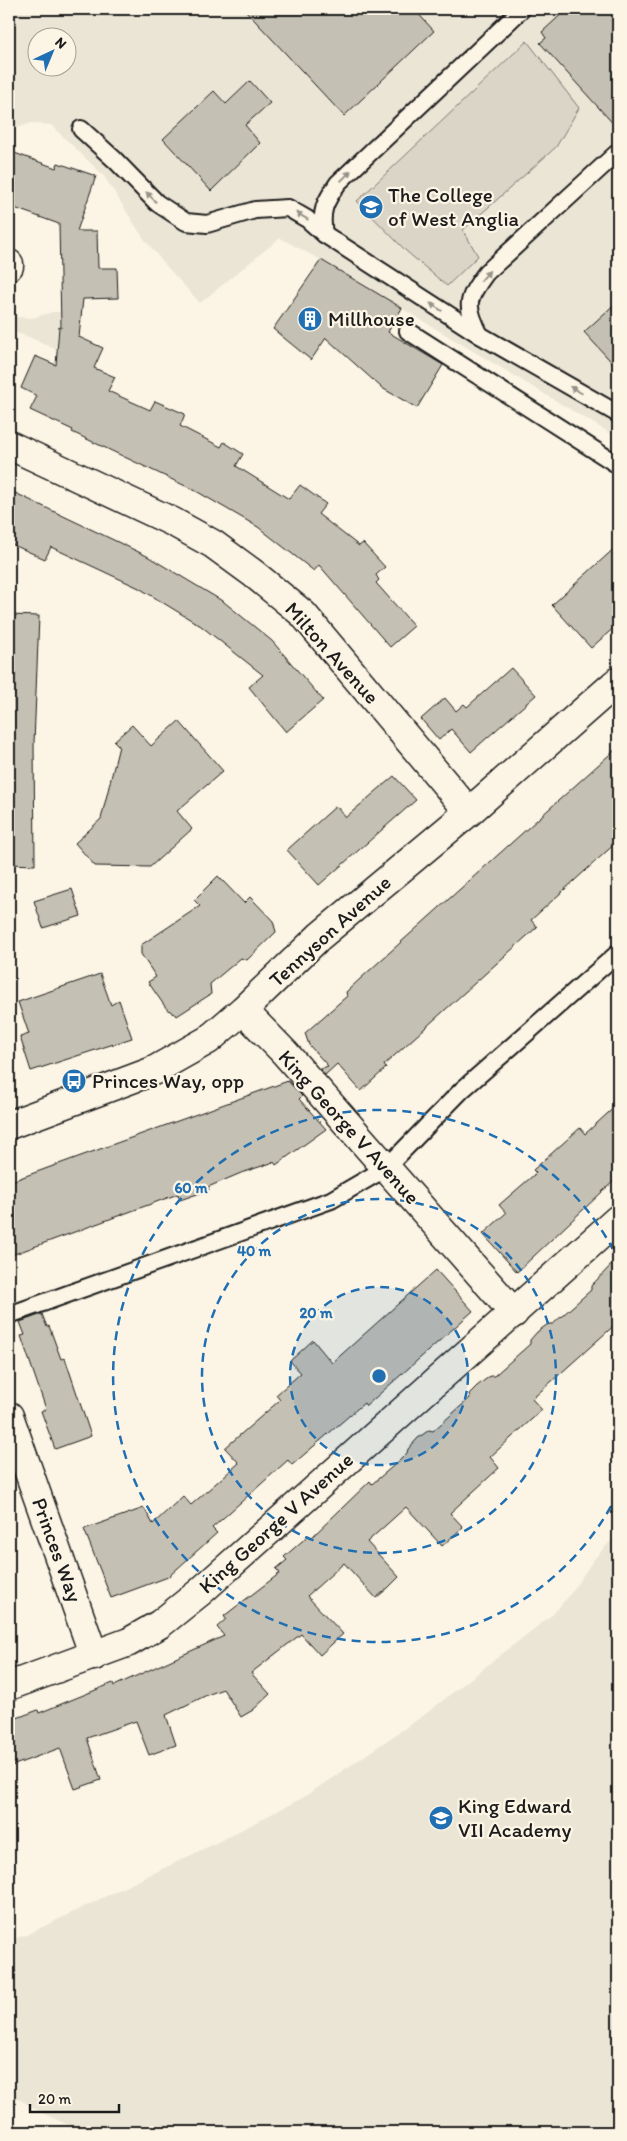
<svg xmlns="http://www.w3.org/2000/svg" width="627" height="2141" font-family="Itim,sans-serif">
	<rect width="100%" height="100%" fill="#fcf5e5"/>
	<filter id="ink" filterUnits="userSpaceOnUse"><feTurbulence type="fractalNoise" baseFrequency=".02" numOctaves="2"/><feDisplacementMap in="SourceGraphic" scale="10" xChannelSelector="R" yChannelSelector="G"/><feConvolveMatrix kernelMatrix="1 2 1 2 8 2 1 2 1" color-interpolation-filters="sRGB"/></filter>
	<g filter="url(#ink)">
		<g fill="#ebe5d6" fill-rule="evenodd">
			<path d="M9,9h609v429l-297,-178 -41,-22 -80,65 -33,-36 -23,-28 -40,-63 -53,-51 -20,-2 -22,8zM38,38h30v30h-30z"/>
			<polygon points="52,312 61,312 57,350 29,337 13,332 15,317 32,318"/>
			<polygon points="618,1533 618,2132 84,2132 44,2114 9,2093 9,1940 26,1935 222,1840 304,1797 423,1716 553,1614 568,1597 594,1559"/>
		</g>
		<polygon fill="#dbd5c8" stroke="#7c7872" points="527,41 579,108 556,147 463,230 478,256 447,286 406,251 357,201"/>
		<g fill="#c4c0b3" stroke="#1c1c1c">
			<polygon points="244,9 414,9 434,31 344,116"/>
			<polygon points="567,9 618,9 618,129 540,43 546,38 542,32"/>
			<polygon points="250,81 270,103 245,125 260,143 211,191 163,139 214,91 226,104"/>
			<polygon points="9,151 56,168 58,163 96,176 77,231 97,231 98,268 117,268 118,298 83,299 79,337 103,348 94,368 115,377 108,391 150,410 155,401 185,414 180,426 221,447 224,442 243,454 236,466 289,499 300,485 326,504 318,514 359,546 363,543 385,567 376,575 379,580 376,583 414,626 390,647 319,565 314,571 258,527 196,491 72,432 73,430 30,410 37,396 21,388 35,356 56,365 59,327 61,328 59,224 9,206"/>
			<polygon points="321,260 402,308 388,332 443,365 417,408 382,388 326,338 311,360 273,329"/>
			<polygon points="618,301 618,369 584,332"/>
			<polygon points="9,490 147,556 224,602 272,641 323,700 286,732 249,687 263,675 201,626 139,588 51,547 45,559 9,543"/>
			<polygon points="618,545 618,624 591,648 552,605"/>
			<polygon points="9,615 39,616 34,743 35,865 9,864"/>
			<polygon points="511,668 536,695 471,752 451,729 439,740 421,719 445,698 456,711 464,704 467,707"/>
			<polygon points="179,721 223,771 177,811 192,829 150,867 95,866 75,843 101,819 119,746 114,741 132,725 151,746"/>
			<polygon points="618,747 618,841 531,920 537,927 384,1065 386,1068 361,1091 337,1064 325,1075 320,1069 328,1066 309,1045 305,1033 347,996 346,992 360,979"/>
			<polygon points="394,776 416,800 319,885 287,850 336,806 346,817"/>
			<polygon points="218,876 244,903 250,897 273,921 276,932 247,960 241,958 210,984 211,994 177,1016 166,1008 148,982 156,977 141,954 141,945 200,906 194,900"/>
			<polygon points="72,889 81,916 43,928 34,901"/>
			<polygon points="100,974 111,1005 119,1000 132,1038 31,1071 20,1037 29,1034 18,1002"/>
			<polygon points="288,1081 302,1096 299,1099 326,1129 276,1165 274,1162 241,1173 208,1187 209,1190 180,1200 178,1194 9,1256 9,1182"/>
			<polygon points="618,1104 618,1177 517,1272 483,1234 506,1213 499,1205 536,1173 533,1170 580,1128 585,1134"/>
			<polygon points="618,1258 618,1322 532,1399 542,1410 490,1457 499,1468 450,1513 463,1527 442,1546 406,1507 367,1542 399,1577 388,1588 376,1598 344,1563 307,1596 343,1634 320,1655 301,1634 251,1673 270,1694 253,1710 241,1717 223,1689 207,1695 166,1715 176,1745 149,1755 136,1721 87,1738 101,1780 75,1789 60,1748 9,1767 9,1721 38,1710 39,1713 113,1683 114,1686 224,1636 217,1627 226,1619 224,1616 280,1573 276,1569 287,1560 284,1557 309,1535 311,1538 370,1481 372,1484 399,1461 407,1453 408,1449 418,1438 429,1430 433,1431 470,1398 469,1394 477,1386 490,1376 494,1376 530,1344 530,1340 537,1332 548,1324 553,1324 591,1290 591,1286"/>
			<polygon points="436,1270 473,1311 366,1406 364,1403 292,1465 288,1460 212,1528 217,1533 168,1577 111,1598 84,1529 144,1508 153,1524 183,1496 191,1505 239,1463 225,1448 280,1400 276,1395 301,1373 290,1361 313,1340 332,1363"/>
			<polygon points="42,1314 47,1327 49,1326 61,1359 65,1358 91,1436 55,1449 41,1411 46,1409 21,1336 25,1335 20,1322"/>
		</g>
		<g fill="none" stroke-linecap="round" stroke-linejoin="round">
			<defs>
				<g id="lane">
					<polyline points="81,129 115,160 157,203 186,222 207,224 255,210 288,208 307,219 324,234 480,335 618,414"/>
					<path d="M324,234c-4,-24 1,-32 14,-51l184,-174"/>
					<polyline points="408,331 618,465"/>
					<path d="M480,335c-15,-30 -14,-35 6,-62l132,-121"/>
					<polyline points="9,1315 331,1200 386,1168 462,1090 618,953"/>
				</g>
				<g id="street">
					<polyline points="9,266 9,264"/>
					<polyline points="9,445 173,522 213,544 254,574 303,614 469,812"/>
					<polyline points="243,1010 285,1053 514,1313"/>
					<polyline points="9,1416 94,1656"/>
					<polyline points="9,1686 129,1642 160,1624 200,1592 618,1219"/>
				</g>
				<polyline id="secondary" points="9,1125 153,1071 208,1040 243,1010 320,936 469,812 618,681"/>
			</defs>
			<use href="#lane" stroke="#1c1c1c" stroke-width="20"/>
			<use href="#street" stroke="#1c1c1c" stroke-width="31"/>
			<use href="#secondary" stroke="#1c1c1c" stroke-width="31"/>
			<use href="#lane" stroke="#fcf5e5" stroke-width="16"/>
			<use href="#street" stroke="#fcf5e5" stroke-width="28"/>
			<use href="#secondary" stroke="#fcf5e5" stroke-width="28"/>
		</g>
		<defs><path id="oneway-solid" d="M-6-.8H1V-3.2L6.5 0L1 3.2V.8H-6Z" transform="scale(1.25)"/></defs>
		<g fill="#97938b">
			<use href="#oneway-solid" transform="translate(346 176) rotate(-44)"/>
			<use href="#oneway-solid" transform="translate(151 197) rotate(-134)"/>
			<use href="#oneway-solid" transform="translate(302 216) rotate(-149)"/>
			<use href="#oneway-solid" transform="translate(485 276) rotate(-49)"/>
			<use href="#oneway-solid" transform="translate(436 307) rotate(-147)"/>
			<use href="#oneway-solid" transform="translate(576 390) rotate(-150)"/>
		</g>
	</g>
	<circle cx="379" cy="1376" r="89" fill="#1f6fb2" fill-opacity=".12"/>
	<g fill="none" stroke="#1f6fb2" stroke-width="2.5" stroke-dasharray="9 6">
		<circle cx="379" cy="1376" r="89"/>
		<circle cx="379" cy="1376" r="177"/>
		<path d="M618 1493A266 266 0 1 1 618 1259"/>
	</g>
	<defs>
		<symbol id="university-disc" viewBox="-11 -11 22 22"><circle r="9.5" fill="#1f6fb2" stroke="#fcf5e5"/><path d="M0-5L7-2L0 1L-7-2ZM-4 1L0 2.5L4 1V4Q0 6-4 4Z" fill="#fff"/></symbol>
		<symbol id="building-disc" viewBox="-11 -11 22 22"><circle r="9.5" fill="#1f6fb2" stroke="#fcf5e5"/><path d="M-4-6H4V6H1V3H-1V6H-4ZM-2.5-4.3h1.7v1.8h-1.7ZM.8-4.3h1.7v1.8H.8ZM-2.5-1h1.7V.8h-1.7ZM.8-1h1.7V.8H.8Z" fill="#fff"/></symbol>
		<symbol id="bus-disc" viewBox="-11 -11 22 22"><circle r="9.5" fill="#1f6fb2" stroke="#fcf5e5"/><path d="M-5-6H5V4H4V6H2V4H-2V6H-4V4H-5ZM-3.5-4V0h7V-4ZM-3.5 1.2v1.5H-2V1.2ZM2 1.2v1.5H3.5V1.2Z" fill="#fff"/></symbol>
		<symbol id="school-disc" viewBox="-11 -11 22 22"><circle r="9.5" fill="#1f6fb2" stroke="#fcf5e5"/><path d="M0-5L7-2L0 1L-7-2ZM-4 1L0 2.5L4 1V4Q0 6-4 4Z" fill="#fff"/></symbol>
	</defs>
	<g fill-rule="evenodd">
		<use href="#university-disc" x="357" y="193" width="28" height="28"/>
		<use href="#building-disc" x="296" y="305" width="28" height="28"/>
		<use href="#bus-disc" x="60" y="1067" width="28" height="28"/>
		<use href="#school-disc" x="427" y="1804" width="28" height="28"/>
	</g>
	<g text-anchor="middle" stroke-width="4.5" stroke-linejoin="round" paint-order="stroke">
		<g font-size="21" fill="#1c1c1c" stroke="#fcf5e5" text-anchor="start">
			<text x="388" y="202">The College<tspan x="388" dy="24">of West Anglia</tspan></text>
			<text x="328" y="326">Millhouse</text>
			<text x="92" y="1088">Princes Way, opp</text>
			<text x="458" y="1813">King Edward<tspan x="458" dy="24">VII Academy</tspan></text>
		</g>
		<g font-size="21" fill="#1c1c1c" stroke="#fcf5e5">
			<text transform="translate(332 653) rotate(48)" y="7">Milton Avenue</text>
			<text transform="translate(330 931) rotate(-42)" y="7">Tennyson Avenue</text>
			<text transform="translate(349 1127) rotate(48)" y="7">King George V Avenue</text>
			<text transform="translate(276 1523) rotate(-42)" y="7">King George V Avenue</text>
			<text transform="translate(57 1550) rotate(70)" y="7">Princes Way</text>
		</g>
	</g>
	<circle cx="379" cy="1376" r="8" fill="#1f6fb2" stroke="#fcf5e5" stroke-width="2.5"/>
	<g font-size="15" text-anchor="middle" font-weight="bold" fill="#1f6fb2" stroke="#fcf5e5" stroke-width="4.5" stroke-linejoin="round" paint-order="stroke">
		<text x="191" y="1193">60 m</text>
		<text x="254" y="1256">40 m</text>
		<text x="316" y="1318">20 m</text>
	</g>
	<rect width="627" height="2141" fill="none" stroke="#fcf5e5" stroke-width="30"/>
	<rect x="15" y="15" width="597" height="2111" fill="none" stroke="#1c1c1c" stroke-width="2" filter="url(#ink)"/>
	<g transform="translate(52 52) rotate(44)"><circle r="24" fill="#fcf5e5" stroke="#a29e95"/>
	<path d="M0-4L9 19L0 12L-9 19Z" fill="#1f6fb2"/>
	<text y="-8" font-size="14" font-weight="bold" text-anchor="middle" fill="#1c1c1c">N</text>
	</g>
	<path d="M30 2104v8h89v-8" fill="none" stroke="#1c1c1c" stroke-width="2.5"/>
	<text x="38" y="2104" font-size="15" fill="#1c1c1c" stroke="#fcf5e5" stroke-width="4" paint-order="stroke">20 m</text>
</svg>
